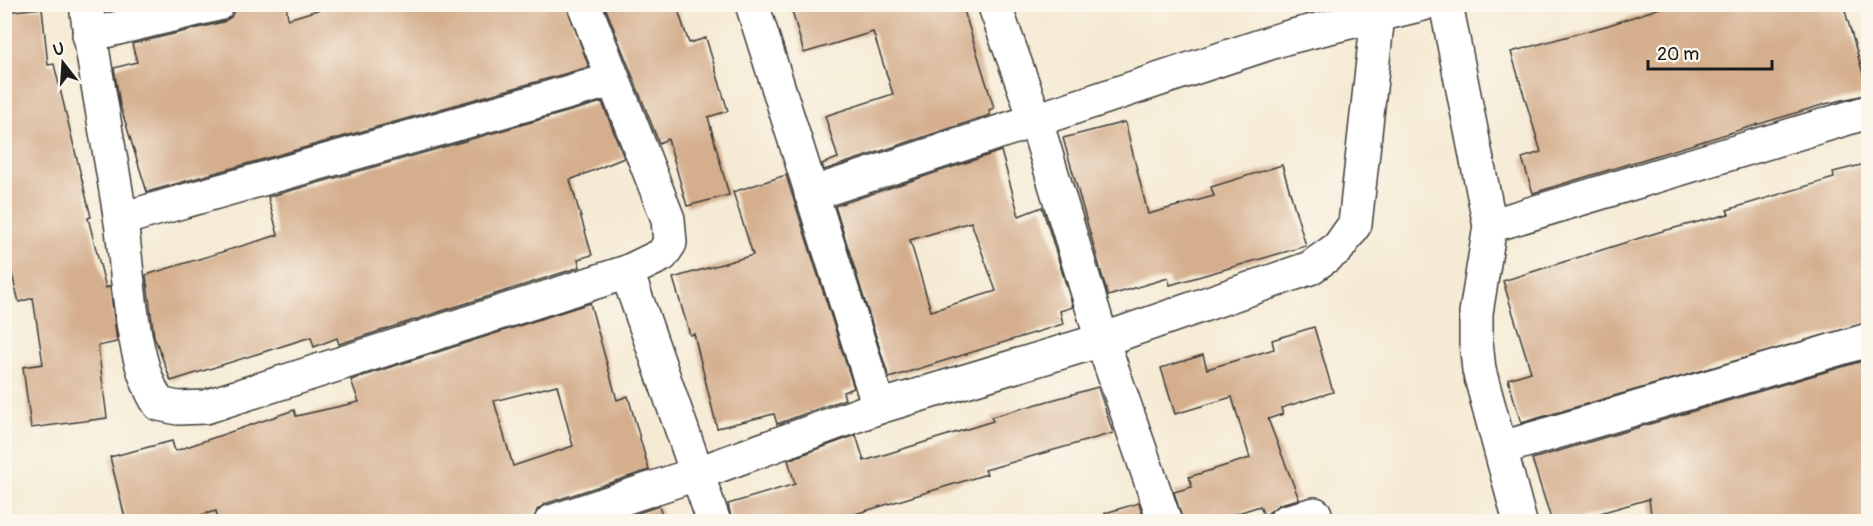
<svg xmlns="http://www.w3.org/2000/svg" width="1873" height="526" font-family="Pangolin,sans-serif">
	<rect width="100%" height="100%" fill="#fbf7ec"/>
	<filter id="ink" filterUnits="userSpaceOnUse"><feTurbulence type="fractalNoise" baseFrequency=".0167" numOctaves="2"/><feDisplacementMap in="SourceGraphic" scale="12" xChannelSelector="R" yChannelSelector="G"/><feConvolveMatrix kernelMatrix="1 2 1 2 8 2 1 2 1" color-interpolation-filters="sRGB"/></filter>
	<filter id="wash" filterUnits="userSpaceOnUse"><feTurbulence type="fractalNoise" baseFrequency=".008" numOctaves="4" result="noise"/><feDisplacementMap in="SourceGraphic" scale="24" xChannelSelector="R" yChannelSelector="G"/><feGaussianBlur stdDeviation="1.35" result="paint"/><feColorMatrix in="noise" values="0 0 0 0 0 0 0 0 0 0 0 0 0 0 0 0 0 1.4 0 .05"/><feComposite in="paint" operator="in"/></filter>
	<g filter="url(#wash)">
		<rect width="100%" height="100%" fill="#f5ead4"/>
		<g id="blocks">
			<g fill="#d4ae8d" fill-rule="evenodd">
				<polygon points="236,4 286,4 288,19 337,4 566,4 589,67 147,192 120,105 114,68 137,62 132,44 223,22 231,17"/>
				<polygon points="604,4 676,4 689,43 706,38 728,111 708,117 729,195 687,206 668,139 659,143"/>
				<polygon points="790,4 962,4 994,108 989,110 990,115 824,170 822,164 838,158 825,116 893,94 873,32 804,53"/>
				<polygon points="1843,4 1869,94 1825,104 1533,193 1522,158 1541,152 1511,52 1609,25 1669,5"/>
				<polygon points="42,8 48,65 54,64 91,217 88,218 106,288 110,286 117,342 98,346 107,418 31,428 23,367 43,364 33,298 19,302 6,251 11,250 4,222 4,69 9,68 4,12"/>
				<polygon points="602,102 624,158 570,180 592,255 578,259 580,267 339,344 337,338 314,347 311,337 171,381 154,336 146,275 278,235 268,197"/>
				<polygon points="1125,122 1148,214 1214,196 1211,187 1282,165 1306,246 1170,285 1168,278 1108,296 1063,138"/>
				<path d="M1001,151l18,65 23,-9 31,100 -13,4 3,13 -174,54 -54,-172zM971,222l25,69 -65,20 -21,-71z"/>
				<polygon points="1869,163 1869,322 1521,423 1508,379 1531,372 1503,281 1659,232 1729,214 1727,210 1834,178 1833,172"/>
				<polygon points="786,175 854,388 843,392 845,399 777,424 774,414 717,428 694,334 690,335 673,278 753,255 733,192"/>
				<path d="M590,303l27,97 11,-4 21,74 -104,34 -8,6 -4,12h-315l-2,-11 -42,11h-48l-16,-65 62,-16 3,10 119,-41 2,6 63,-14 -8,-22zM557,385l16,61 -60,20 -19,-65z"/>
				<polygon points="1314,327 1333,392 1281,408 1283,414 1268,419 1299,499 1280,504 1264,516 1260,506 1210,522 1183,522 1174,492 1192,487 1189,477 1250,458 1232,397 1175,414 1161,368 1203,355 1207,369 1274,349 1272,340"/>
				<polygon points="1869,359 1869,522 1652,522 1649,499 1569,522 1552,522 1532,459"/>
				<polygon points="1098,387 1113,433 985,470 987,474 829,522 732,522 728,504 795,484 788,460 856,435 864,461 993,421 991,417"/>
				<polygon points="1139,503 1145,522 1106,522 1105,513"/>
				<polygon points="659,506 664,522 612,522"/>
			</g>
		</g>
	</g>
	<g filter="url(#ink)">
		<use href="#blocks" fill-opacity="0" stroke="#3d3b38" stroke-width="1.5"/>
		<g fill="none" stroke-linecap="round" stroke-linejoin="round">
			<defs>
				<g id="minor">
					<path d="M86,4c9,74 24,145 35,218 8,53 9,139 38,182l19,4 27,-1 422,-135 35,-17 8,-12 -2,-24 -84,-215"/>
					<polyline points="752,4 879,407"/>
					<polyline points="994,4 1036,121 1102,340 1165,522"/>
					<polyline points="1446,4 1490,226 1868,112"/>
					<polyline points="89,35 218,4"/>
					<polyline points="811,194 1285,38 1378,15"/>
					<polyline points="121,219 612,80"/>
					<polyline points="1490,226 1476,313 1476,342 1479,370 1520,522"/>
					<polyline points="627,272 714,522"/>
					<polyline points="1502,448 1868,340"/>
					<polyline points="551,522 696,474 879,407 1102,340 1310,268 1338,248 1355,224 1378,15 1423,4"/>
					<polyline points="1285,522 1315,514"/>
				</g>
			</defs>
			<use href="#minor" stroke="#3d3b38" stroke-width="36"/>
			<use href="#minor" stroke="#fff" stroke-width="33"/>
		</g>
	</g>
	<rect width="1873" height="526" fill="none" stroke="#fbf7ec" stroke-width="24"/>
	<g transform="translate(63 63) rotate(343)" stroke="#fbf7ec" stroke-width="4.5" paint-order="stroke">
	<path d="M0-4.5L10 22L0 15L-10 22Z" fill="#1c1c1c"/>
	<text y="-9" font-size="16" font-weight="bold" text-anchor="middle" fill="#1c1c1c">U</text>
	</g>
	<path d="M1648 60v9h124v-9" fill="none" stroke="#1c1c1c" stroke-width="3"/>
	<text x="1657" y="60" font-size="18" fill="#1c1c1c" stroke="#fbf7ec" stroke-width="4.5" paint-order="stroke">20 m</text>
</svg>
